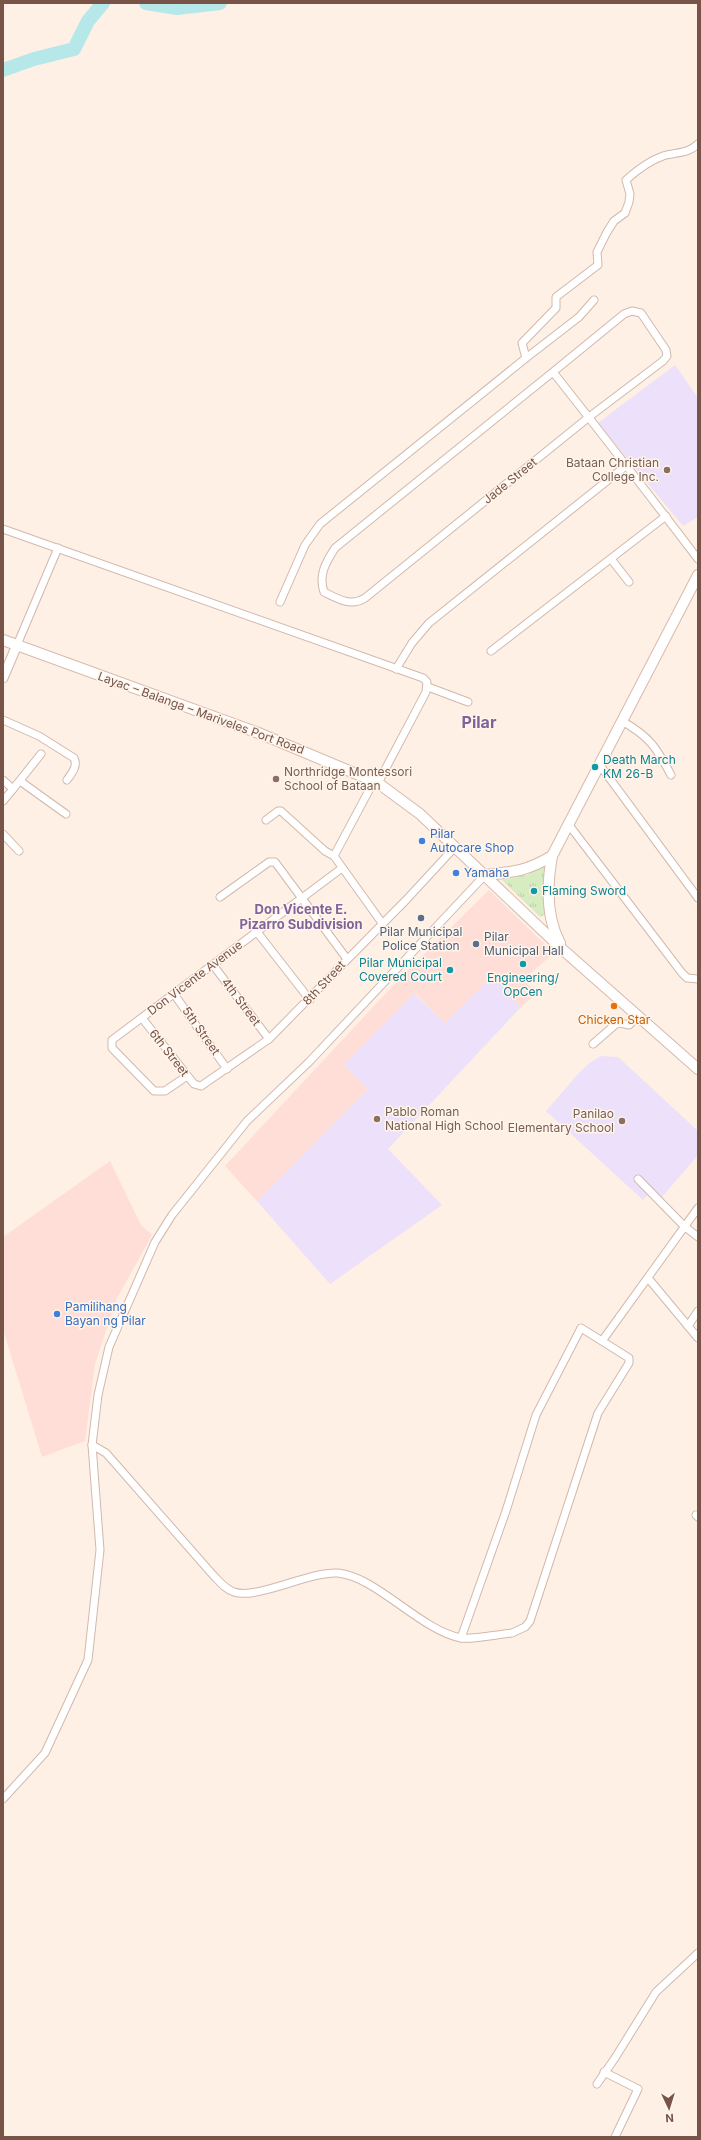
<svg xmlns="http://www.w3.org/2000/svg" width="701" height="2140" font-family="Inter,sans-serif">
	<defs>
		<pattern id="grass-tufts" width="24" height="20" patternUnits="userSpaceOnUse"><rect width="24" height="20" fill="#d8ecc1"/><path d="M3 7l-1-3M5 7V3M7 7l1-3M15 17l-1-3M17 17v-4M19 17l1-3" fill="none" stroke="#bdcca7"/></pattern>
	</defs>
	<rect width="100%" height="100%" fill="#fef0e4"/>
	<g fill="#ffded7">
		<polygon points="489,890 554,953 524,979 536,994 520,1008 494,975 445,1023 415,993 344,1065 368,1089 257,1201 225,1166 401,977"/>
		<polygon points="110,1161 141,1225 152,1235 116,1300 95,1364 85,1441 42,1457 3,1329 3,1237"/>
	</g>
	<g fill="#ede0fa">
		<polygon points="675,365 698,398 698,517 683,526 598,423"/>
		<polygon points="494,975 520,1008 388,1149 442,1205 330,1284 257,1201 368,1089 344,1065 414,993 445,1023"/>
		<polygon points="601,1056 618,1057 698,1131 698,1155 662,1197 653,1189 643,1200 546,1111 579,1073 591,1062"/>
	</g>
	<polygon fill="url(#grass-tufts)" points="548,862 546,914 540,917 499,877 528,875"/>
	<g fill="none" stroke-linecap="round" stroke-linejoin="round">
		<g stroke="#b7e8e9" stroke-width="14">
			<polyline points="146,3 177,8 220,3"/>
			<polyline points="3,70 34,59 74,49 88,21 103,3"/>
		</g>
		<defs>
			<g id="minor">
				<polyline points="526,358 579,317 594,300"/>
				<path d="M553,372l71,-58 8,-3 9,2 25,37 1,6 -4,5 -74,56 -224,181c-14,9 -27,1 -41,-6 -6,-17 2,-30 11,-44l218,-176c49,62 97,124 145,187"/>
				<polyline points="3,529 423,678 427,682 426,692 378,783"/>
				<polyline points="611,559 629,582"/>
				<path d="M280,602l25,-57 15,-21 206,-166 -4,-15 34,-35v-11l42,-32 -1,-13 10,-20 7,-11 11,-8 4,-11 1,-8 -4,-14c11,-10 23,-19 37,-24 13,-4 25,-2 35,-12"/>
				<polyline points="17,645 58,548"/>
				<polyline points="491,651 666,516"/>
				<polyline points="396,669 412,643 429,623 627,465"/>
				<polyline points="428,687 468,702"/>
				<path d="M3,720l36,16 35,22c4,8 -2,15 -7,22"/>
				<path d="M622,721c28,16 34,26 49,54"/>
				<polyline points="599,764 698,898"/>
				<polyline points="3,780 13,789 41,754"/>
				<polyline points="20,781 66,814"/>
				<polyline points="3,801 13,789"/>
				<polyline points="266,820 278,811 281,811 325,851 334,856 382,923"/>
				<polyline points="569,825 682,973 687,978 698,979"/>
				<polyline points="3,834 19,851"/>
				<polyline points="334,856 374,781"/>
				<polyline points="220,897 269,862 275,862 347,959"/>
				<polyline points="257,932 310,1000"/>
				<polyline points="213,965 269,1039"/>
				<polyline points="174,994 227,1069"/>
				<polyline points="142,1018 194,1084 201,1086 269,1039 407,899 455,847"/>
				<polyline points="593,1044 616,1024 620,1023 629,1025 638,1016"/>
				<polyline points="187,1076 165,1091 154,1091 112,1048 112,1040 342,868"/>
				<polyline points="638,1179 684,1226 698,1237"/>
				<polyline points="648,1278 698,1338"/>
				<polyline points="688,1326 698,1311"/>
				<path d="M92,1445l14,8 107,122c7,7 12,14 21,17 23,8 76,-21 104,-19 39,4 82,57 123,65 11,2 38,-4 51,-5l13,-6 5,-6 68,-208 31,-50v-5l-27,-17 96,-133"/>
				<polyline points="696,1515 698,1517"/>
				<polyline points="461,1638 506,1511 536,1415 581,1328 602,1341"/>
				<polyline points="3,1799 45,1753 88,1660 100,1550 92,1445 98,1395 109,1347 155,1242 172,1215 247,1121 309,1062 485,875"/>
				<polyline points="604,2072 638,2089 615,2137"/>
				<polyline points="597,2084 615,2058 656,1992 698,1953"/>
			</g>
			<polyline id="tertiary" points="3,678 17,645"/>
			<g id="secondary">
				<polyline points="3,640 261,734 378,783 420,814 562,949 698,1069"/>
				<path d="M485,875c29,-3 42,-4 67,-19"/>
				<path d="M560,943c-14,-26 -13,-59 -8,-87l146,-281"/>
			</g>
		</defs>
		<use href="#minor" stroke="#d2b8ac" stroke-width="9"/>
		<use href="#tertiary" stroke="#d2b8ac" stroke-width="11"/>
		<use href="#secondary" stroke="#d8b9ab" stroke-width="12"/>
		<use href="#minor" stroke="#fff" stroke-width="7"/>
		<use href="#tertiary" stroke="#fff" stroke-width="9"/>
		<use href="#secondary" stroke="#fff" stroke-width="10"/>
	</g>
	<g fill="#8d6e63" stroke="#fff5eb" stroke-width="1.5">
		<circle cx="667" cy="470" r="4"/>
		<circle cx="276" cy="779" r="4"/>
		<circle cx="377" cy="1119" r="4"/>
		<circle cx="622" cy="1121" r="4"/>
	</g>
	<g fill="#0f9aa8" stroke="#fff5eb" stroke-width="1.5">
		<circle cx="595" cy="767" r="4"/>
		<circle cx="534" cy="891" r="4"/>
		<circle cx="523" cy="964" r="4"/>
		<circle cx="450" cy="970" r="4"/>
	</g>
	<g fill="#3f7fe0" stroke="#fff5eb" stroke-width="1.5">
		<circle cx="422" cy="841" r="4"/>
		<circle cx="456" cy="873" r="4"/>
		<circle cx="57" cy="1314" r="4"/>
	</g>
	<g fill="#5c6f8a" stroke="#fff5eb" stroke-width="1.5">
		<circle cx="421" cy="918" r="4"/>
		<circle cx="476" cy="944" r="4"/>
	</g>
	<circle fill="#e8710a" stroke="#fff5eb" stroke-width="1.5" cx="614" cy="1006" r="4"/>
	<g text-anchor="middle" stroke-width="3" stroke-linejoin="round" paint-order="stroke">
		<g font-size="12" fill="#785e54" stroke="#fff5eb" text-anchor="end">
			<text x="659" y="467">Bataan Christian<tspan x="659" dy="14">College Inc.</tspan></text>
			<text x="284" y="776" text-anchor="start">Northridge Montessori<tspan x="284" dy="14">School of Bataan</tspan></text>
			<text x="385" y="1116" text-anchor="start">Pablo Roman<tspan x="385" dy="14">National High School</tspan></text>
			<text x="614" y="1118">Panilao<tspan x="614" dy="14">Elementary School</tspan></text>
		</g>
		<g font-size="12" fill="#785348" stroke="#fff5eb">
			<text transform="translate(510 481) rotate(-39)" y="4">Jade Street</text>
			<text transform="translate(201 713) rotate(20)" y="4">Layac – Balanga – Mariveles Port Road</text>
			<text transform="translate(195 978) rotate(-37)" y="4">Don Vicente Avenue</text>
			<text transform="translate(324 983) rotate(-47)" y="4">8th Street</text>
			<text transform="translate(241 1002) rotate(53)" y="4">4th Street</text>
			<text transform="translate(201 1031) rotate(55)" y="4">5th Street</text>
			<text transform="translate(169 1053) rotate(52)" y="4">6th Street</text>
		</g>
		<g font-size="12" fill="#0d838f" stroke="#fff5eb" text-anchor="start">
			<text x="603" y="764">Death March<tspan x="603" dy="14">KM 26-B</tspan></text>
			<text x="542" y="895">Flaming Sword</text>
			<text x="442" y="967" text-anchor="end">Pilar Municipal<tspan x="442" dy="14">Covered Court</tspan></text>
			<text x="523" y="982" text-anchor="middle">Engineering/<tspan x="523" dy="14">OpCen</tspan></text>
		</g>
		<g font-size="12" fill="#366cbe" stroke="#fff5eb" text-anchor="start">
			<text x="430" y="838">Pilar<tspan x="430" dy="14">Autocare Shop</tspan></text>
			<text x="464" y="877">Yamaha</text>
			<text x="65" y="1311">Pamilihang<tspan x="65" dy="14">Bayan ng Pilar</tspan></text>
		</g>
		<g font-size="12" fill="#4e5e75" stroke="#fff5eb">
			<text x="421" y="936">Pilar Municipal<tspan x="421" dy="14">Police Station</tspan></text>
			<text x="484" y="941" text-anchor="start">Pilar<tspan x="484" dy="14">Municipal Hall</tspan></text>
		</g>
		<g font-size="12" fill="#c56008" stroke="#fff5eb">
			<text x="614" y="1024">Chicken Star</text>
		</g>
		<g font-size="13" font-weight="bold" fill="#81639c" stroke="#fff5eb">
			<text x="301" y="914">Don Vicente E.<tspan x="301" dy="15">Pizarro Subdivision</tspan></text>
		</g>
		<g font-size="16" font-weight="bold" fill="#81639c" stroke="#fff5eb">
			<text x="479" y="728">Pilar</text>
		</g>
	</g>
	<rect width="701" height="2140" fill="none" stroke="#785348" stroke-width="8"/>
	<g transform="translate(669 2108) rotate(176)" stroke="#fff5eb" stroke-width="3" paint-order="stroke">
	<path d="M0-3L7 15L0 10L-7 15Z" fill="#785348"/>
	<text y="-6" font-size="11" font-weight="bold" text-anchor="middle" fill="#785348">N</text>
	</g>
</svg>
